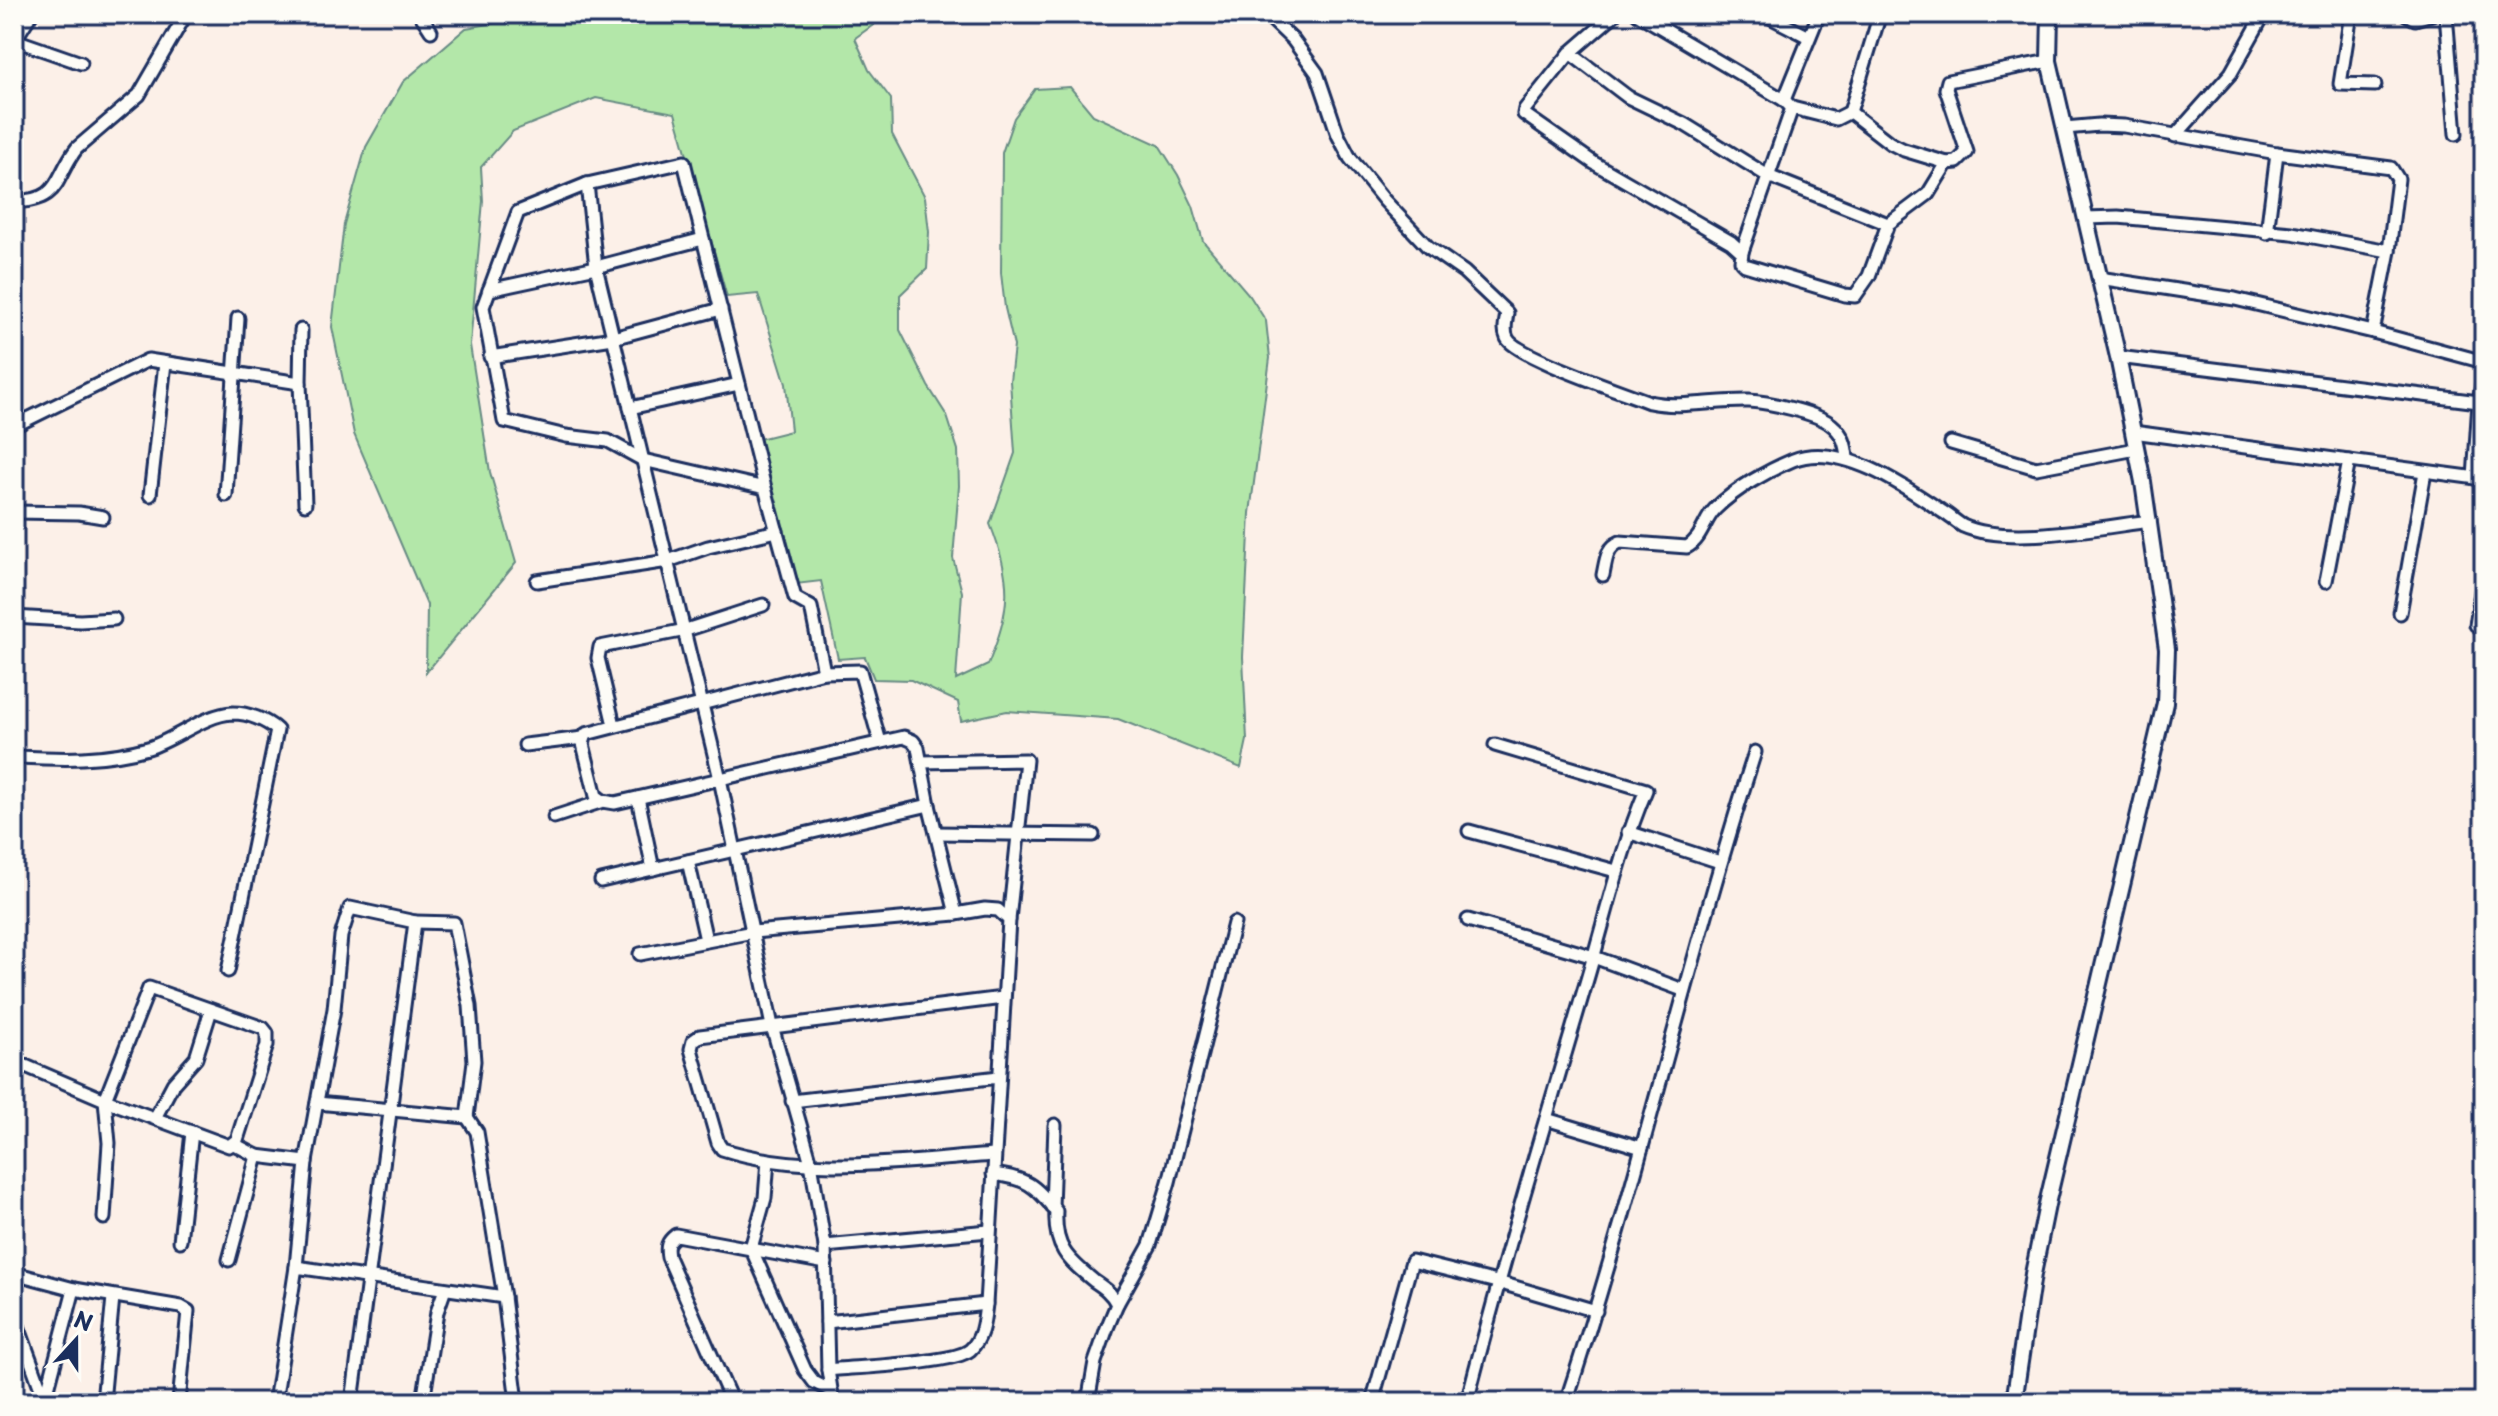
<svg xmlns="http://www.w3.org/2000/svg" width="2498" height="1416" font-family="'Playpen Sans',sans-serif">
	<rect width="100%" height="100%" fill="#fcf0e8"/>
	<filter id="ink" filterUnits="userSpaceOnUse"><feTurbulence type="fractalNoise" baseFrequency=".0125" numOctaves="2"/><feDisplacementMap in="SourceGraphic" scale="16" xChannelSelector="R" yChannelSelector="G"/><feConvolveMatrix kernelMatrix="1 2 1 2 8 2 1 2 1" color-interpolation-filters="sRGB"/></filter>
	<g filter="url(#ink)">
		<path fill="#b3e7a9" stroke="#678b84" stroke-width="2" d="M549,14h301l26,9 -21,15 14,32 22,29 1,35 33,63 4,35 -2,37 -27,26v35l28,56 19,30 11,34 1,36 -6,72 9,34 -6,88 32,-15c23,-57 25,-83 2,-141l25,-71 -5,-72 4,-35 -9,-38 -4,-35 1,-120 12,-35 21,-29 35,-2 23,28 66,30 19,30 15,31 10,35 47,55 16,25 4,37 -20,155 -7,144 4,83 -6,28 -123,-49 -111,-8 -46,10 -3,-19 -47,-22 -37,-1 -9,-22 -27,2 -17,-78 -25,3 -37,-145 32,-8 -5,-47 -28,-90 -31,3 -52,-184 -79,-15 -83,33 -32,36 2,34 -13,144 20,127 26,91 -90,110 1,-68 -73,-171 -22,-107 12,-103 22,-77 37,-65 63,-54z"/>
		<g fill="none" stroke-linecap="round" stroke-linejoin="round">
			<defs>
				<g id="minor">
					<polyline points="420,14 431,31"/>
					<path d="M1266,14l27,26 24,33 21,62 12,23 34,42 44,47 36,25 43,41c-1,8 -4,17 0,25 8,18 117,54 142,64 32,7 67,-2 100,-1 19,1 69,12 83,24 11,9 14,20 15,33"/>
					<polyline points="1615,14 1570,53 1525,109 1524,114 1594,163 1731,242 1742,252 1741,261 1745,265 1845,295 1855,296 1869,276 1888,224 1928,194 1947,163 1957,162 1967,152 1946,89 1948,81 2049,61"/>
					<polyline points="1638,14 1784,100 1792,108 1836,119 1850,112 1890,143 1904,150 1947,163"/>
					<polyline points="1764,14 1809,37"/>
					<polyline points="2351,14 2340,84 2375,85"/>
					<polyline points="2406,14 2415,19 2432,14"/>
					<polyline points="2446,14 2456,134"/>
					<polyline points="15,40 81,63"/>
					<polyline points="14,41 31,14"/>
					<polyline points="1570,53 1628,97 1684,124 1768,176 1888,224"/>
					<polyline points="1784,100 1819,14"/>
					<polyline points="1850,112 1880,14"/>
					<polyline points="2065,128 2099,125 2124,126 2277,153 2391,168 2398,179 2389,251 2373,332"/>
					<polyline points="2175,136 2231,73 2264,14"/>
					<polyline points="587,184 596,267 720,779 772,1026 811,1163 825,1246 828,1370 833,1402"/>
					<path d="M14,202c49,-2 39,-23 63,-54l62,-53 47,-81"/>
					<polyline points="2086,218 2118,217 2292,233 2389,251"/>
					<polyline points="2267,233 2277,153"/>
					<polyline points="1742,252 1792,108"/>
					<polyline points="2099,278 2235,299 2373,332 2484,362"/>
					<polyline points="489,290 596,267 703,239"/>
					<polyline points="301,330 300,383 305,504"/>
					<polyline points="490,357 613,338 721,309"/>
					<polyline points="2118,357 2479,402"/>
					<polyline points="630,408 739,384"/>
					<polyline points="14,426 148,360 300,383"/>
					<polyline points="2133,432 2484,479"/>
					<polyline points="1951,443 2036,468 2136,449"/>
					<polyline points="2474,478 2479,402 2484,374"/>
					<polyline points="765,488 643,460 608,441 566,436 504,421 483,307 518,212 587,184 684,162 765,488 795,598 811,607 824,672 860,671 880,742"/>
					<polyline points="150,495 165,363"/>
					<polyline points="226,495 238,318"/>
					<polyline points="14,512 79,513 103,517"/>
					<path d="M1603,575c3,-14 3,-27 17,-33l67,5c15,-8 17,-27 28,-38 20,-20 52,-38 78,-49 47,-19 112,26 150,52 7,4 13,10 20,14 45,20 138,1 187,-5"/>
					<polyline points="537,581 668,561 708,547 777,531"/>
					<polyline points="2326,581 2349,461"/>
					<polyline points="2400,613 2425,472"/>
					<polyline points="14,617 80,621 114,619"/>
					<polyline points="2476,625 2484,573"/>
					<polyline points="824,672 586,734 583,744 596,796 603,801 615,803 904,737 913,741 918,748 929,805 956,914"/>
					<polyline points="614,725 598,658 600,647 686,630 763,605"/>
					<polyline points="525,745 583,738"/>
					<path d="M14,757c47,2 88,4 134,-9 27,-8 57,-34 85,-35 15,0 33,7 44,17l-49,241"/>
					<polyline points="921,762 1026,760 1009,920"/>
					<polyline points="638,798 653,869"/>
					<polyline points="554,817 603,801"/>
					<polyline points="1469,831 1616,871"/>
					<polyline points="1628,832 1720,862"/>
					<polyline points="936,833 1093,835"/>
					<polyline points="688,861 706,940"/>
					<polyline points="601,881 929,805"/>
					<polyline points="1468,920 1594,957 1683,990"/>
					<path d="M640,954l113,-22 203,-18 29,-5 13,1 11,10 -23,384c-2,16 -3,34 -16,46 -17,14 -115,17 -142,20"/>
					<polyline points="14,1061 105,1100 229,1146 237,1140 267,1045 267,1033 263,1028 149,988 105,1100 109,1143 104,1218"/>
					<polyline points="792,1101 999,1077"/>
					<polyline points="317,1103 467,1117 474,1061 470,1006 454,923 415,922"/>
					<polyline points="467,1117 477,1132 504,1297"/>
					<polyline points="155,1118 173,1084 196,1058 211,1010"/>
					<polyline points="1546,1119 1642,1148"/>
					<polyline points="234,1144 257,1156 306,1162 296,1267"/>
					<path d="M994,1155c-89,6 -185,22 -272,-6l-4,-6 -27,-94 2,-8 7,-5 303,-38"/>
					<polyline points="768,1160 765,1198 751,1248 805,1370 814,1382 831,1391"/>
					<polyline points="306,1162 334,1009 341,936 350,908 415,922 352,1402"/>
					<path d="M993,1174c33,4 42,11 63,37 -2,36 11,48 38,70 9,6 18,12 23,23"/>
					<polyline points="1052,1207 1055,1125"/>
					<polyline points="180,1241 192,1132"/>
					<polyline points="825,1246 989,1231"/>
					<polyline points="229,1260 257,1156"/>
					<polyline points="14,1273 74,1289 181,1307 188,1311 179,1402"/>
					<polyline points="14,1315 45,1400"/>
					<polyline points="827,1322 986,1304"/>
					<polyline points="45,1400 74,1289"/>
					<polyline points="45,1402 45,1400 63,1402"/>
					<polyline points="103,1402 113,1297"/>
					<polyline points="275,1402 296,1267 504,1297 517,1402"/>
					<polyline points="423,1402 437,1312 445,1289"/>
					<path d="M732,1402l-64,-145c-2,-11 -1,-15 8,-22l150,28"/>
					<polyline points="1088,1402 1095,1362 1107,1328 1117,1304 1150,1245 1169,1182 1234,923"/>
					<polyline points="1372,1402 1412,1261 1501,1283 1596,1311"/>
					<path d="M1467,1402c35,-137 76,-273 116,-409 21,-68 35,-137 63,-203l-151,-45"/>
					<path d="M1566,1402c71,-214 120,-435 189,-650"/>
				</g>
				<polyline id="tertiary" points="2014,1402 2033,1274 2048,1200 2165,703 2167,649 2143,482 2118,357 2049,61 2050,14"/>
			</defs>
			<use href="#minor" stroke="#1b2f5e" stroke-width="17"/>
			<use href="#tertiary" stroke="#1b2f5e" stroke-width="20"/>
			<use href="#minor" stroke="#fdfcf7" stroke-width="11"/>
			<use href="#tertiary" stroke="#fdfcf7" stroke-width="14"/>
		</g>
	</g>
	<rect width="2498" height="1416" fill="none" stroke="#fdfcf7" stroke-width="48"/>
	<rect x="24" y="24" width="2450" height="1368" fill="none" stroke="#1b2f5e" stroke-width="3" filter="url(#ink)"/>
	<g transform="translate(76 1340) rotate(21)" stroke="#fdfcf7" stroke-width="6" paint-order="stroke">
	<path d="M0-6L14 30L0 20L-14 30Z" fill="#1b2f5e"/>
	<text y="-12" font-size="22" font-weight="bold" text-anchor="middle" fill="#1b2f5e">N</text>
	</g>
</svg>
